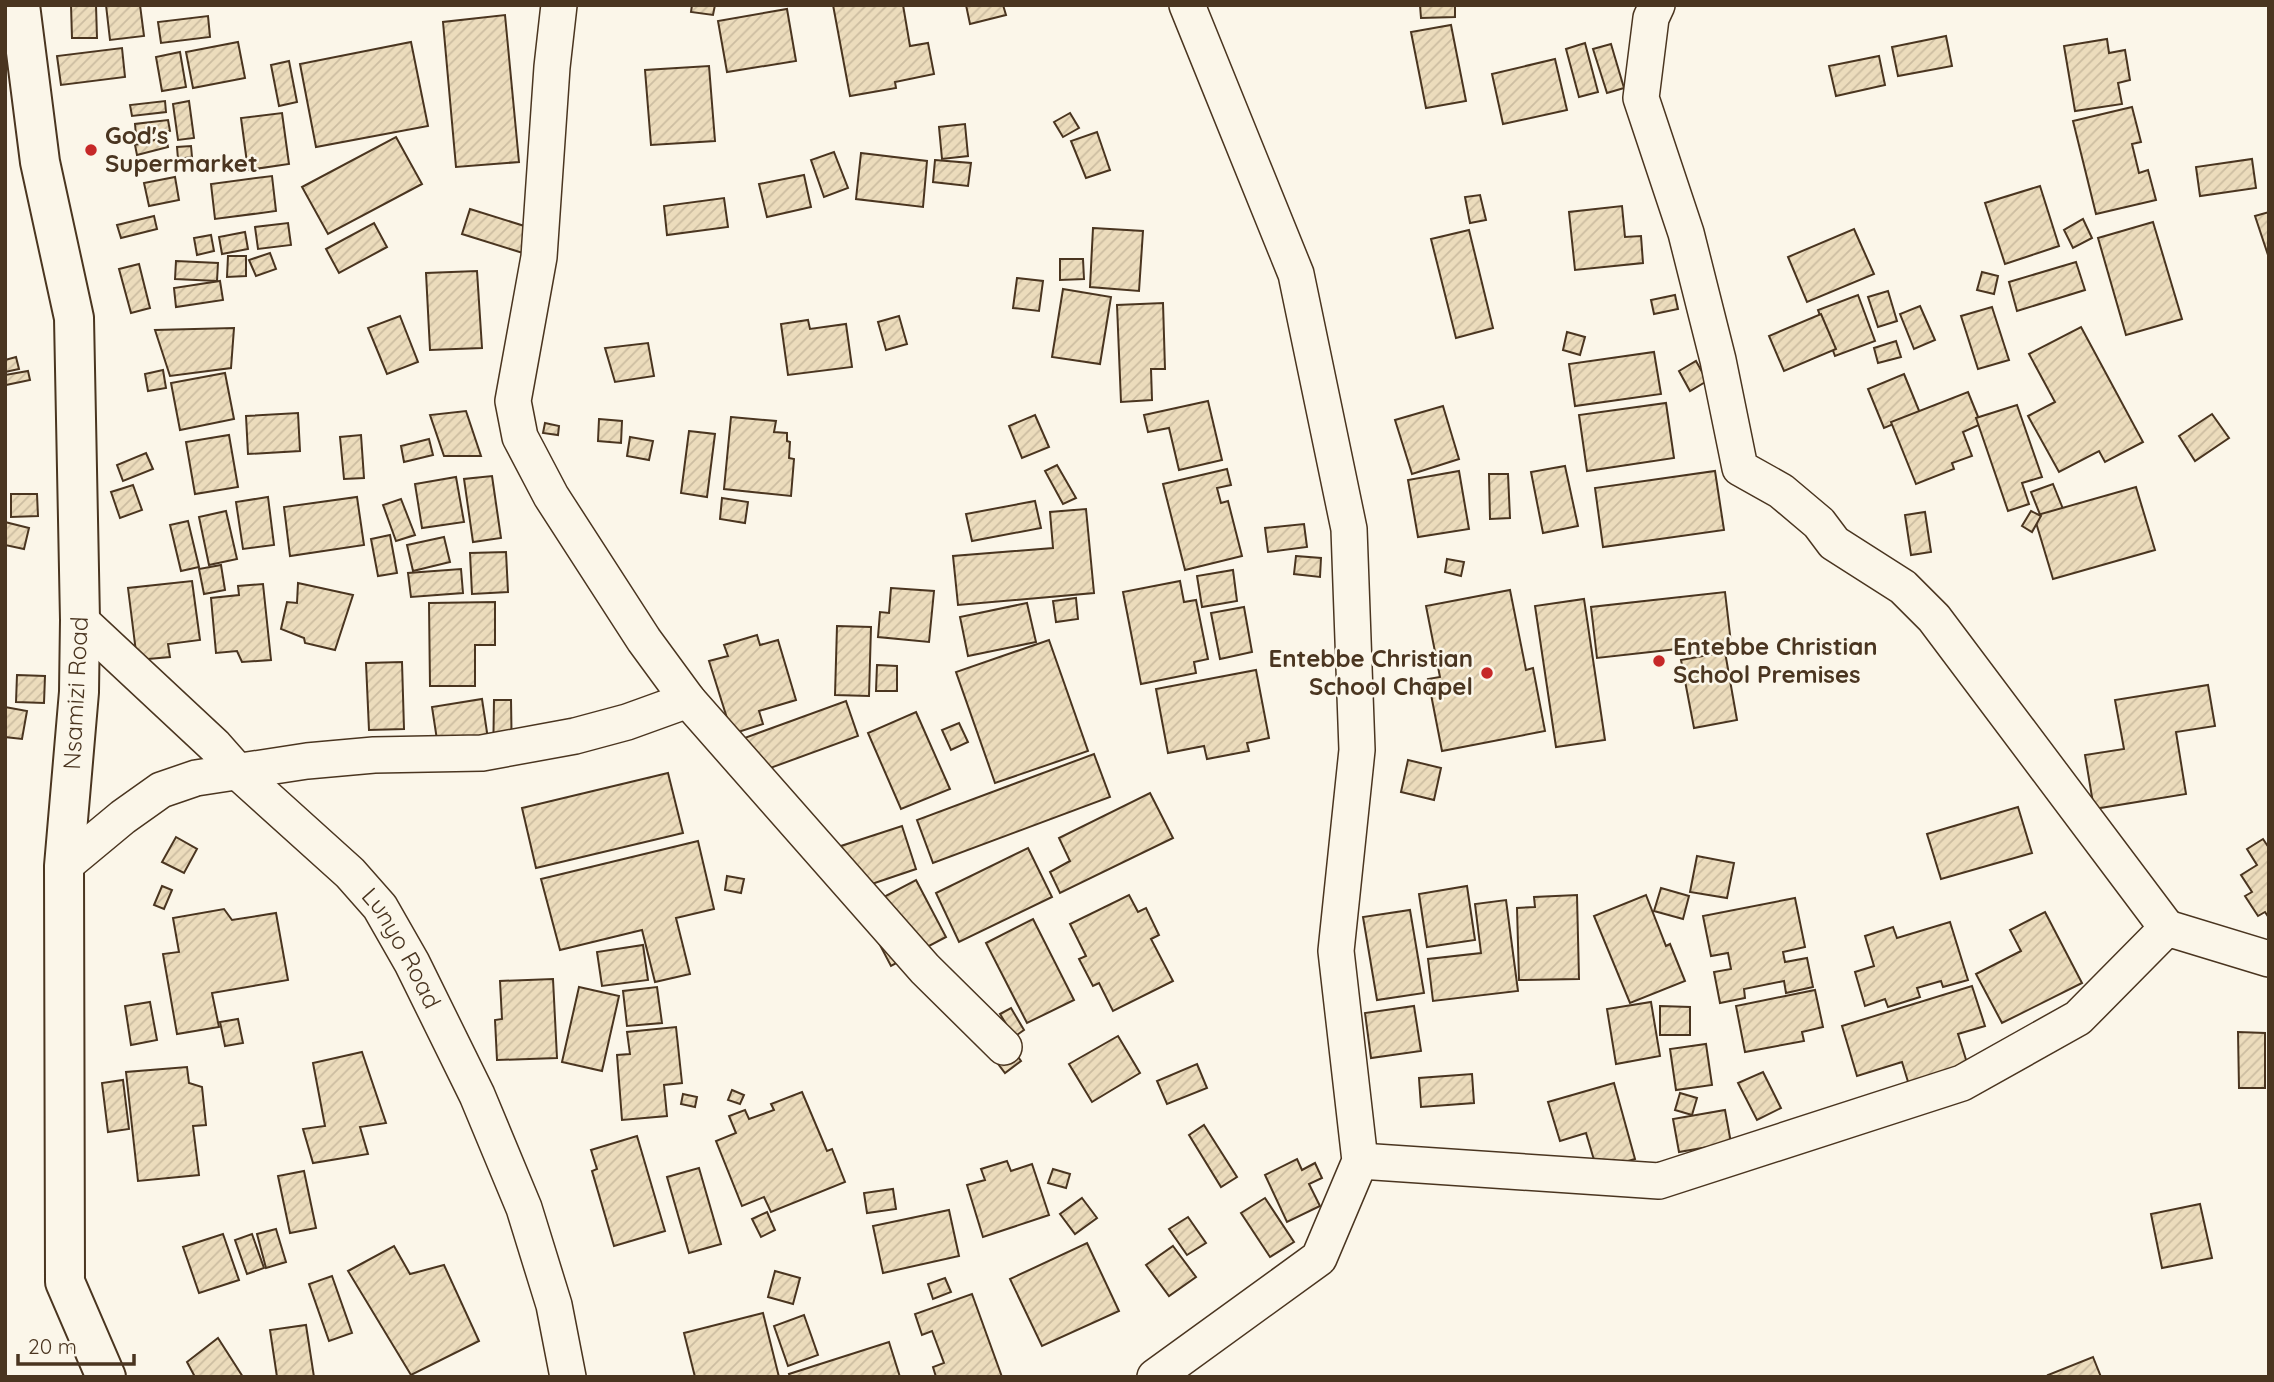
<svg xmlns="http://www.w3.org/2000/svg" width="2274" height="1382" font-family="Quicksand,sans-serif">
	<defs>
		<pattern id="building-hatch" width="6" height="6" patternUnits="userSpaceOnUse" patternTransform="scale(1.75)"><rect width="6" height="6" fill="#ecdcbc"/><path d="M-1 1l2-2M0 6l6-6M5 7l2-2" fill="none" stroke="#ccbda1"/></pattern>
	</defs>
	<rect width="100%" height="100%" fill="#fbf6e9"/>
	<g fill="url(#building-hatch)" stroke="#4a3520" stroke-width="2">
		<polygon points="71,5 96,5 97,38 72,38"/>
		<polygon points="106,5 140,5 144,36 110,40"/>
		<polygon points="692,5 715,5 713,15 691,12"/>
		<polygon points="833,5 903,5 910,46 928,43 934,74 895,82 896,88 850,96"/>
		<polygon points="966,5 1003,5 1006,15 970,24"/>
		<polygon points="1420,5 1455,5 1455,17 1421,18"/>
		<polygon points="787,9 796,61 727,72 718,21"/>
		<polygon points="505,15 519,162 456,167 443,22"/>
		<polygon points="208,16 210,37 161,43 158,22"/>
		<polygon points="1451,25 1466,101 1426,108 1411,32"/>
		<polygon points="1946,36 1952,66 1898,76 1892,47"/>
		<polygon points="2107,39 2109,53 2125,50 2130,80 2118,83 2122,104 2075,111 2064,46"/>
		<polygon points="238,42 245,78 193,88 186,52"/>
		<polygon points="411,42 428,126 316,147 300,64"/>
		<polygon points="1585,43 1598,92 1579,97 1566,49"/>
		<polygon points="1611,44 1624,88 1607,93 1593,49"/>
		<polygon points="122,48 125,77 61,85 57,56"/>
		<polygon points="180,52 186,87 162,91 156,57"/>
		<polygon points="1879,56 1885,85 1836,96 1829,66"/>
		<polygon points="1555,59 1567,110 1503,124 1492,74"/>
		<polygon points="289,61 297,102 279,106 271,65"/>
		<polygon points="709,66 715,141 651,145 645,70"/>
		<polygon points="165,101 166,112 132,116 130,105"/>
		<polygon points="189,101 194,138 178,140 173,104"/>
		<polygon points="2132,107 2141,142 2132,144 2139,173 2148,170 2156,200 2096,214 2073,121"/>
		<polygon points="282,113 289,164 248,170 241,118"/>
		<polygon points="1070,113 1079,128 1063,137 1054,122"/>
		<polygon points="168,120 170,131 136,135 135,124"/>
		<polygon points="965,124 968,156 942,159 939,127"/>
		<polygon points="1097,132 1110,170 1086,178 1071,141"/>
		<polygon points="166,137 168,147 137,155 135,145"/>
		<polygon points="396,137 422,184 328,234 302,187"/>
		<polygon points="191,146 192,157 178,159 177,147"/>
		<polygon points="834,152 848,188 824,197 811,160"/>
		<polygon points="861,153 927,161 923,207 856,199"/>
		<polygon points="2252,159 2256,188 2200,196 2196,167"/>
		<polygon points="935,160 971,163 968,186 933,182"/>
		<polygon points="804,175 811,207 767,217 759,184"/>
		<polygon points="272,176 276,211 215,219 211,184"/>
		<polygon points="175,177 179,200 149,206 144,183"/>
		<polygon points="2040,186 2059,246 2005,264 1985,203"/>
		<polygon points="1480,195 1486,220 1470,223 1465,197"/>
		<polygon points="724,198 728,227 667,235 664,206"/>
		<polygon points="1622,206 1625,237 1641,236 1643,263 1575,270 1569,212"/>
		<polygon points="470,209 534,229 526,254 462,234"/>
		<polygon points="2269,212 2269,258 2255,216"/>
		<polygon points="154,216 157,229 121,238 117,225"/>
		<polygon points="2083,219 2092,238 2073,248 2064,230"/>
		<polygon points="2153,222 2182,319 2126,335 2098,238"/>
		<polygon points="288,223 291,245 258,249 255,227"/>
		<polygon points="374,223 387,247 339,273 326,249"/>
		<polygon points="1093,228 1143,231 1139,291 1090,287"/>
		<polygon points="1854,229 1874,274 1807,302 1788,257"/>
		<polygon points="1469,230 1493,328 1456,338 1431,239"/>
		<polygon points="245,232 248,249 222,254 219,237"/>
		<polygon points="211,235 214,251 197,255 194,238"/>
		<polygon points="270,253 276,269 256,276 249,260"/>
		<polygon points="228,256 246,256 246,276 227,277"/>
		<polygon points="1060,259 1083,259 1084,279 1060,280"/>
		<polygon points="176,261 218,263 217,281 175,279"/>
		<polygon points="2076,262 2085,290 2017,311 2009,282"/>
		<polygon points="139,264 150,308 131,313 119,269"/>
		<polygon points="477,271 482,348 430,350 426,273"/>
		<polygon points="1982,272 1998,276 1994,294 1977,290"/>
		<polygon points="1017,278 1043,281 1039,311 1013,308"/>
		<polygon points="220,281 223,300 176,307 174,288"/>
		<polygon points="1063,289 1111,297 1100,364 1052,357"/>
		<polygon points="1888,291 1897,321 1878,327 1868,297"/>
		<polygon points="1675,295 1678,309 1654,314 1651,300"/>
		<polygon points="1858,295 1875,341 1835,356 1818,310"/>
		<polygon points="1163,303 1165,369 1151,369 1152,400 1121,402 1117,305"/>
		<polygon points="1920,306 1935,340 1914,349 1900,314"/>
		<polygon points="1992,307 2009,360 1978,369 1961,316"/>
		<polygon points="1821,314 1836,349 1784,371 1769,336"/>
		<polygon points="400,316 418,362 387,374 368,328"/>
		<polygon points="899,316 907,344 886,350 878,322"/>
		<polygon points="808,320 810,329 846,324 852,367 788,375 781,324"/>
		<polygon points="2081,327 2143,442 2105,462 2099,451 2059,472 2028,416 2055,402 2029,354"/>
		<polygon points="234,328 231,368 170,376 155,330"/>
		<polygon points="1567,332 1585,337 1580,355 1563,350"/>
		<polygon points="1896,341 1901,357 1878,363 1874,348"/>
		<polygon points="648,343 654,376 615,382 605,348"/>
		<polygon points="1654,352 1661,394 1575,406 1569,364"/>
		<polygon points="16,357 19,369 5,372 5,360"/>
		<polygon points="1696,361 1707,381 1690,391 1679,371"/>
		<polygon points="163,370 166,388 148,391 145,374"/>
		<polygon points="28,371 30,380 6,385 5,375"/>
		<polygon points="225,373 234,419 180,430 171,383"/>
		<polygon points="1904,374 1920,413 1884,428 1868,389"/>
		<polygon points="1968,392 1981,424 1963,432 1972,456 1952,463 1954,469 1916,484 1891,422"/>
		<polygon points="1208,401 1222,460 1179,470 1169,428 1148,432 1144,415"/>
		<polygon points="1666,403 1674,458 1587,471 1579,415"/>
		<polygon points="2017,405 2042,477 2022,483 2029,504 2008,511 1976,418"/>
		<polygon points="1443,406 1459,459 1412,474 1395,420"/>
		<polygon points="466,411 481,456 444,456 430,415"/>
		<polygon points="298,413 300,451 248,454 246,416"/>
		<polygon points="2212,414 2229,438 2195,461 2179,436"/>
		<polygon points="1035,415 1049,447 1022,458 1009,426"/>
		<polygon points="731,417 776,421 774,432 787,433 787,441 790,442 789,458 794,459 791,496 724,489"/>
		<polygon points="599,419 622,421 621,443 598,441"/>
		<polygon points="545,423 559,426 558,435 543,433"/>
		<polygon points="689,431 715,434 707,497 681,493"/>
		<polygon points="229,435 238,487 195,494 186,442"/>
		<polygon points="361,435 364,478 344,479 340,437"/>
		<polygon points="630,437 653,441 649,460 627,456"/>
		<polygon points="429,439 433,455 404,462 401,446"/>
		<polygon points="146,453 153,469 123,481 117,465"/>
		<polygon points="1057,465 1076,498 1063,504 1045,471"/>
		<polygon points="1565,466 1578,526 1543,533 1531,472"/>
		<polygon points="1227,469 1231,485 1217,488 1221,503 1228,501 1242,556 1185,570 1163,484"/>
		<polygon points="1459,471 1469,529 1418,537 1408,480"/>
		<polygon points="1715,471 1724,530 1603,547 1595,488"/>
		<polygon points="1489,474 1508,474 1510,518 1490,519"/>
		<polygon points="492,476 501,538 473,542 464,479"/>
		<polygon points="456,477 464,522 422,528 415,484"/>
		<polygon points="2053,484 2063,509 2041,517 2031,492"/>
		<polygon points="133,485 142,510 120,518 111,492"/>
		<polygon points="2136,487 2155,550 2053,579 2034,516"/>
		<polygon points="11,494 37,494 38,516 11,517"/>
		<polygon points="268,497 274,545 243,549 236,502"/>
		<polygon points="357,497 364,545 290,556 284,507"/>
		<polygon points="722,498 748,502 745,523 720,519"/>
		<polygon points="401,499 415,535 396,541 383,505"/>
		<polygon points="1035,501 1041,528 972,541 966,514"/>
		<polygon points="1086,509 1094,593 958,605 953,556 1053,548 1050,512"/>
		<polygon points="226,511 237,559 209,565 199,517"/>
		<polygon points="2031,511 2041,516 2032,532 2022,526"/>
		<polygon points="1925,512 1931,552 1911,555 1905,515"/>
		<polygon points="188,521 199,567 181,571 170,525"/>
		<polygon points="5,522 29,528 24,549 5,545"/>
		<polygon points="1304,524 1307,547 1268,552 1265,528"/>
		<polygon points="390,535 397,573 378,576 371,539"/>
		<polygon points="444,537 450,562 413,571 407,545"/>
		<polygon points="506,552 508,592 472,594 470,553"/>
		<polygon points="1296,556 1321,558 1320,577 1294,574"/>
		<polygon points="1447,559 1464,562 1461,576 1445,572"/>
		<polygon points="221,565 225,590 204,594 199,569"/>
		<polygon points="461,569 463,593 411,597 408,573"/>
		<polygon points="1233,570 1237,601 1202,607 1197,576"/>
		<polygon points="192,581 200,640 168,644 170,657 137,660 128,588"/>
		<polygon points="1180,581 1184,602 1196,600 1208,659 1194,662 1196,673 1141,684 1123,592"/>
		<polygon points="298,583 353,595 335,650 305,643 304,638 281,629 287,602 297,603"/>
		<polygon points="263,584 271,660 242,662 237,651 216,653 211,598 239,595 238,586"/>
		<polygon points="891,588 934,591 929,642 878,637 880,612 889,613"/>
		<polygon points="1510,590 1526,670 1533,668 1545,731 1442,751 1428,679 1440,677 1426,606"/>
		<polygon points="1725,592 1731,643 1597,658 1591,607"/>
		<polygon points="1076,598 1078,619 1056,622 1053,601"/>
		<polygon points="1584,599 1605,740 1556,747 1535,606"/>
		<polygon points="495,602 495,645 475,645 475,686 430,686 429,603"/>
		<polygon points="1027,603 1036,642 968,656 960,617"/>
		<polygon points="1244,607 1252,652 1220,659 1211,613"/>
		<polygon points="837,626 871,627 869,696 835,695"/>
		<polygon points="757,635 760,645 778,640 796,700 759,711 763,724 732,734 709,661 728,656 724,645"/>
		<polygon points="1049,640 1088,751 995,783 956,672"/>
		<polygon points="1725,652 1737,720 1694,728 1681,660"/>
		<polygon points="402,662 404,729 369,730 366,663"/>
		<polygon points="877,665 897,666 897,691 876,691"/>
		<polygon points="1256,670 1269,738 1247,743 1249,751 1207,759 1204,746 1168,753 1156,689"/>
		<polygon points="17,675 45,676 44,703 16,702"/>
		<polygon points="2208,685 2215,726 2176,732 2186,794 2094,809 2085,755 2124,749 2115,700"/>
		<polygon points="482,699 491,759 441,766 432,707"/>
		<polygon points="494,700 511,700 512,764 493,764"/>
		<polygon points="846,701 858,736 751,775 739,740"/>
		<polygon points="5,707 27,711 22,739 5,737"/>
		<polygon points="916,712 950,789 901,809 868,733"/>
		<polygon points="959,723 968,742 951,750 942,730"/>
		<polygon points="1094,754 1110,797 933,863 917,820"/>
		<polygon points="1408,760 1441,768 1434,800 1401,792"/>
		<polygon points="668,773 683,833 536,868 522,808"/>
		<polygon points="1150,793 1173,838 1060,893 1050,872 1070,861 1059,838"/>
		<polygon points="2018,807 2032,853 1941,879 1927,834"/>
		<polygon points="902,826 916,869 857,889 841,846"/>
		<polygon points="176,837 197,849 184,873 162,862"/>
		<polygon points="2263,839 2269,848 2269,918 2265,912 2258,916 2245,896 2252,892 2241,875 2257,865 2247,849"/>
		<polygon points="698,841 714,909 676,918 690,974 655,982 642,930 560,950 541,879"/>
		<polygon points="1028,848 1052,897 959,942 936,893"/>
		<polygon points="1697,856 1734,863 1727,898 1690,892"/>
		<polygon points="727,876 744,879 741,893 725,890"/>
		<polygon points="916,880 946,937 891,966 861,909"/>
		<polygon points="162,886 172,890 164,909 154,905"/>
		<polygon points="1467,886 1475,940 1427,947 1419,894"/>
		<polygon points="1661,888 1689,896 1683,919 1654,911"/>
		<polygon points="1129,895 1138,912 1146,908 1159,935 1151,939 1173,981 1113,1011 1099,983 1093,986 1079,959 1086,956 1070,924"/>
		<polygon points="1577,895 1579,979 1519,980 1517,908 1535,907 1534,897"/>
		<polygon points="1646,895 1666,946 1670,944 1685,981 1630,1003 1594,916"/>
		<polygon points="1795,898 1805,947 1783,952 1785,962 1807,958 1813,987 1786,993 1784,981 1744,989 1745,998 1720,1003 1714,972 1731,969 1728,953 1711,956 1703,916"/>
		<polygon points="1506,900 1518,991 1433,1001 1428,959 1481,953 1475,904"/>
		<polygon points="224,909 232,920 276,913 288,980 212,993 219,1027 177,1034 163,954 179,952 173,918"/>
		<polygon points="1410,910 1424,993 1377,1000 1363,917"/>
		<polygon points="2045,912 2082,983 2002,1023 1976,974 2021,951 2010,930"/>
		<polygon points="1033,919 1074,1000 1027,1023 986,943"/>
		<polygon points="1950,922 1968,980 1943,987 1941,981 1917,988 1920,997 1888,1007 1885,999 1865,1006 1855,972 1874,966 1865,936 1893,927 1897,938"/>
		<polygon points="643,945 648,980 602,986 597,952"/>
		<polygon points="553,979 557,1058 497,1060 495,1020 502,1019 500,981"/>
		<polygon points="1972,986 1985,1026 1958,1034 1968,1066 1909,1085 1902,1062 1857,1076 1842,1026"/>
		<polygon points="579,987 619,996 602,1071 562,1062"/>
		<polygon points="657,987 662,1023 627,1026 623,991"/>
		<polygon points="1815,990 1823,1027 1802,1032 1804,1041 1745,1052 1736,1006"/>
		<polygon points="150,1002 157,1040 131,1045 125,1006"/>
		<polygon points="1651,1002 1660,1056 1616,1064 1607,1009"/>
		<polygon points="1414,1006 1421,1051 1371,1058 1365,1013"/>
		<polygon points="1660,1006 1690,1007 1690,1035 1660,1035"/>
		<polygon points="1011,1008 1024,1030 1014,1037 1000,1014"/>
		<polygon points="238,1019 243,1043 225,1046 220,1022"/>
		<polygon points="676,1027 682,1083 664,1085 667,1116 622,1120 617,1055 630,1054 627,1032"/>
		<polygon points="997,1027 1021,1061 1005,1073 980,1040"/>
		<polygon points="2238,1032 2265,1033 2265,1088 2239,1088"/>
		<polygon points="1118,1036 1140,1073 1092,1102 1069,1064"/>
		<polygon points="1706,1044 1712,1085 1676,1090 1670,1049"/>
		<polygon points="362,1052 386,1123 360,1127 368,1154 313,1163 303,1129 325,1126 313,1063"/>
		<polygon points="1197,1064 1207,1088 1167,1104 1157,1081"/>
		<polygon points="187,1067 189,1083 202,1087 206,1125 193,1126 199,1175 138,1181 126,1072"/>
		<polygon points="1763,1072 1781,1108 1757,1120 1738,1083"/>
		<polygon points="1472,1074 1474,1103 1421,1107 1419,1078"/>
		<polygon points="123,1080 129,1129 108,1132 102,1083"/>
		<polygon points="1614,1083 1635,1159 1597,1170 1586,1133 1560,1141 1548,1102"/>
		<polygon points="732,1090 744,1095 740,1104 728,1100"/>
		<polygon points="802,1092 827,1151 832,1149 845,1182 771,1212 764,1197 742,1206 716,1141 736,1133 729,1116 745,1110 749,1119 774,1110 771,1104"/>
		<polygon points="1680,1093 1697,1098 1692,1115 1675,1110"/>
		<polygon points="683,1094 697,1097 695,1107 681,1104"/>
		<polygon points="1725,1110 1731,1143 1679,1152 1673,1119"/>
		<polygon points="1204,1125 1237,1177 1221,1187 1189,1135"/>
		<polygon points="637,1136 665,1231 614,1246 592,1171 597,1169 591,1150"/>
		<polygon points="1297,1159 1302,1170 1315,1163 1322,1178 1309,1184 1320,1206 1287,1222 1265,1175"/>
		<polygon points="1007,1161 1011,1171 1032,1164 1049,1215 983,1237 967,1185 985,1180 981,1169"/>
		<polygon points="699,1168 721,1244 689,1253 667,1177"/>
		<polygon points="1053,1169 1070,1174 1066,1188 1048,1183"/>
		<polygon points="304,1171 316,1228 290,1233 278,1176"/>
		<polygon points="893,1189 896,1209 867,1213 864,1193"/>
		<polygon points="1082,1198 1097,1218 1075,1234 1060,1214"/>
		<polygon points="1265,1198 1294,1242 1270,1257 1241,1213"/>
		<polygon points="2200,1204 2212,1258 2162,1268 2151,1214"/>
		<polygon points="949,1210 959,1256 883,1273 873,1226"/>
		<polygon points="767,1212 775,1230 761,1237 752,1219"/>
		<polygon points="1188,1217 1206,1243 1187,1255 1169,1229"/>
		<polygon points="276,1229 286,1262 266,1268 257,1234"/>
		<polygon points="223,1234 239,1280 199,1293 183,1247"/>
		<polygon points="252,1234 264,1268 247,1274 235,1240"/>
		<polygon points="1087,1243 1119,1311 1042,1346 1010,1279"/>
		<polygon points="394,1246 410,1274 444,1265 479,1341 411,1375 348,1271"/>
		<polygon points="1173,1246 1196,1277 1169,1296 1146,1265"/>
		<polygon points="775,1271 800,1278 793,1304 768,1297"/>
		<polygon points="332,1276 352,1333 329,1341 309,1284"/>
		<polygon points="945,1278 951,1292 933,1299 928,1284"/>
		<polygon points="972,1294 1002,1377 936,1377 933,1367 944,1363 932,1331 922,1335 915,1314"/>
		<polygon points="763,1313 779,1377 695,1377 684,1333"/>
		<polygon points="804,1315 818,1355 788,1366 774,1326"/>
		<polygon points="306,1325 314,1377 277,1377 270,1330"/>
		<polygon points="218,1338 243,1377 195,1377 187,1362"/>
		<polygon points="889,1342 900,1377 790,1377 789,1374"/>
		<polygon points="2093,1357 2101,1377 2049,1377 2048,1375"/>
	</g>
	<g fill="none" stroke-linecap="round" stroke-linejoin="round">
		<defs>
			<g id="street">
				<polyline points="559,5 552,67 539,257 513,401 520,437 551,496 644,640 688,700 925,969 1004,1047"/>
				<polyline points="1657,5 1651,18 1641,98 1686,233 1718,360 1740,468 1781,491 1819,523 1834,543 1903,587 1934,618 2167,928"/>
				<path id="s1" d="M80,620l135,126 23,26 112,101 30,34 32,56 65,132 47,113 30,97 14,72"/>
				<polyline points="64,866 123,817 161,790 196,778 307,761 374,755 482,753 575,736 627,722 688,700"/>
				<polyline points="1360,1161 1659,1181 1962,1083 2078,1018 2167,928 2269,959"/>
				<polyline points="1155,1377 1319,1258 1360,1161 1336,951 1357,750 1349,529 1296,274 1187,5"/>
			</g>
			<polyline id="secondary" points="20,5 40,162 74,318 80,620 79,692 64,866 65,1282 106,1377"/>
		</defs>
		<use href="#street" stroke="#4a3520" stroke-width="38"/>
		<use href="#secondary" stroke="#4a3520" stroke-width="42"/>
		<use href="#street" stroke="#fbf6e9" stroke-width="35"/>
		<use href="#secondary" stroke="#fbf6e9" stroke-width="38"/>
	</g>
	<g fill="#c62828" stroke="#fbf6e9" stroke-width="2.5">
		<circle cx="91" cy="150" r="7"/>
		<circle cx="1659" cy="661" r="7"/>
		<circle cx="1487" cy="673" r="7"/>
	</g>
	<g text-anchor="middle" stroke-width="5" stroke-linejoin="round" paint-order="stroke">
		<g font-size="24" font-weight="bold" fill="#4a3520" stroke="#fbf6e9" text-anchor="start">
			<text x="105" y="144">God's<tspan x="105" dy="28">Supermarket</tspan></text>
			<text x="1673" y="655">Entebbe Christian<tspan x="1673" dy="28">School Premises</tspan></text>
			<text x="1473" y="667" text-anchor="end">Entebbe Christian<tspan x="1473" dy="28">School Chapel</tspan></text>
		</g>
		<g font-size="24" fill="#4a3520" stroke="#fbf6e9">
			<text transform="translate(76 693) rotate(-87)" y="8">Nsamizi Road</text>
			<text dy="8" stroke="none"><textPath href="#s1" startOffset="462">Lunyo Road</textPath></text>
		</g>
	</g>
	<rect width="2274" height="1382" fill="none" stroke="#4a3520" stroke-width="14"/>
	<path d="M18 1354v10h116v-10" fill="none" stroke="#4a3520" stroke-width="3.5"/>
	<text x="28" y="1354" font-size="21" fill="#4a3520" stroke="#fbf6e9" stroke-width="5" paint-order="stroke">20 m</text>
</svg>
